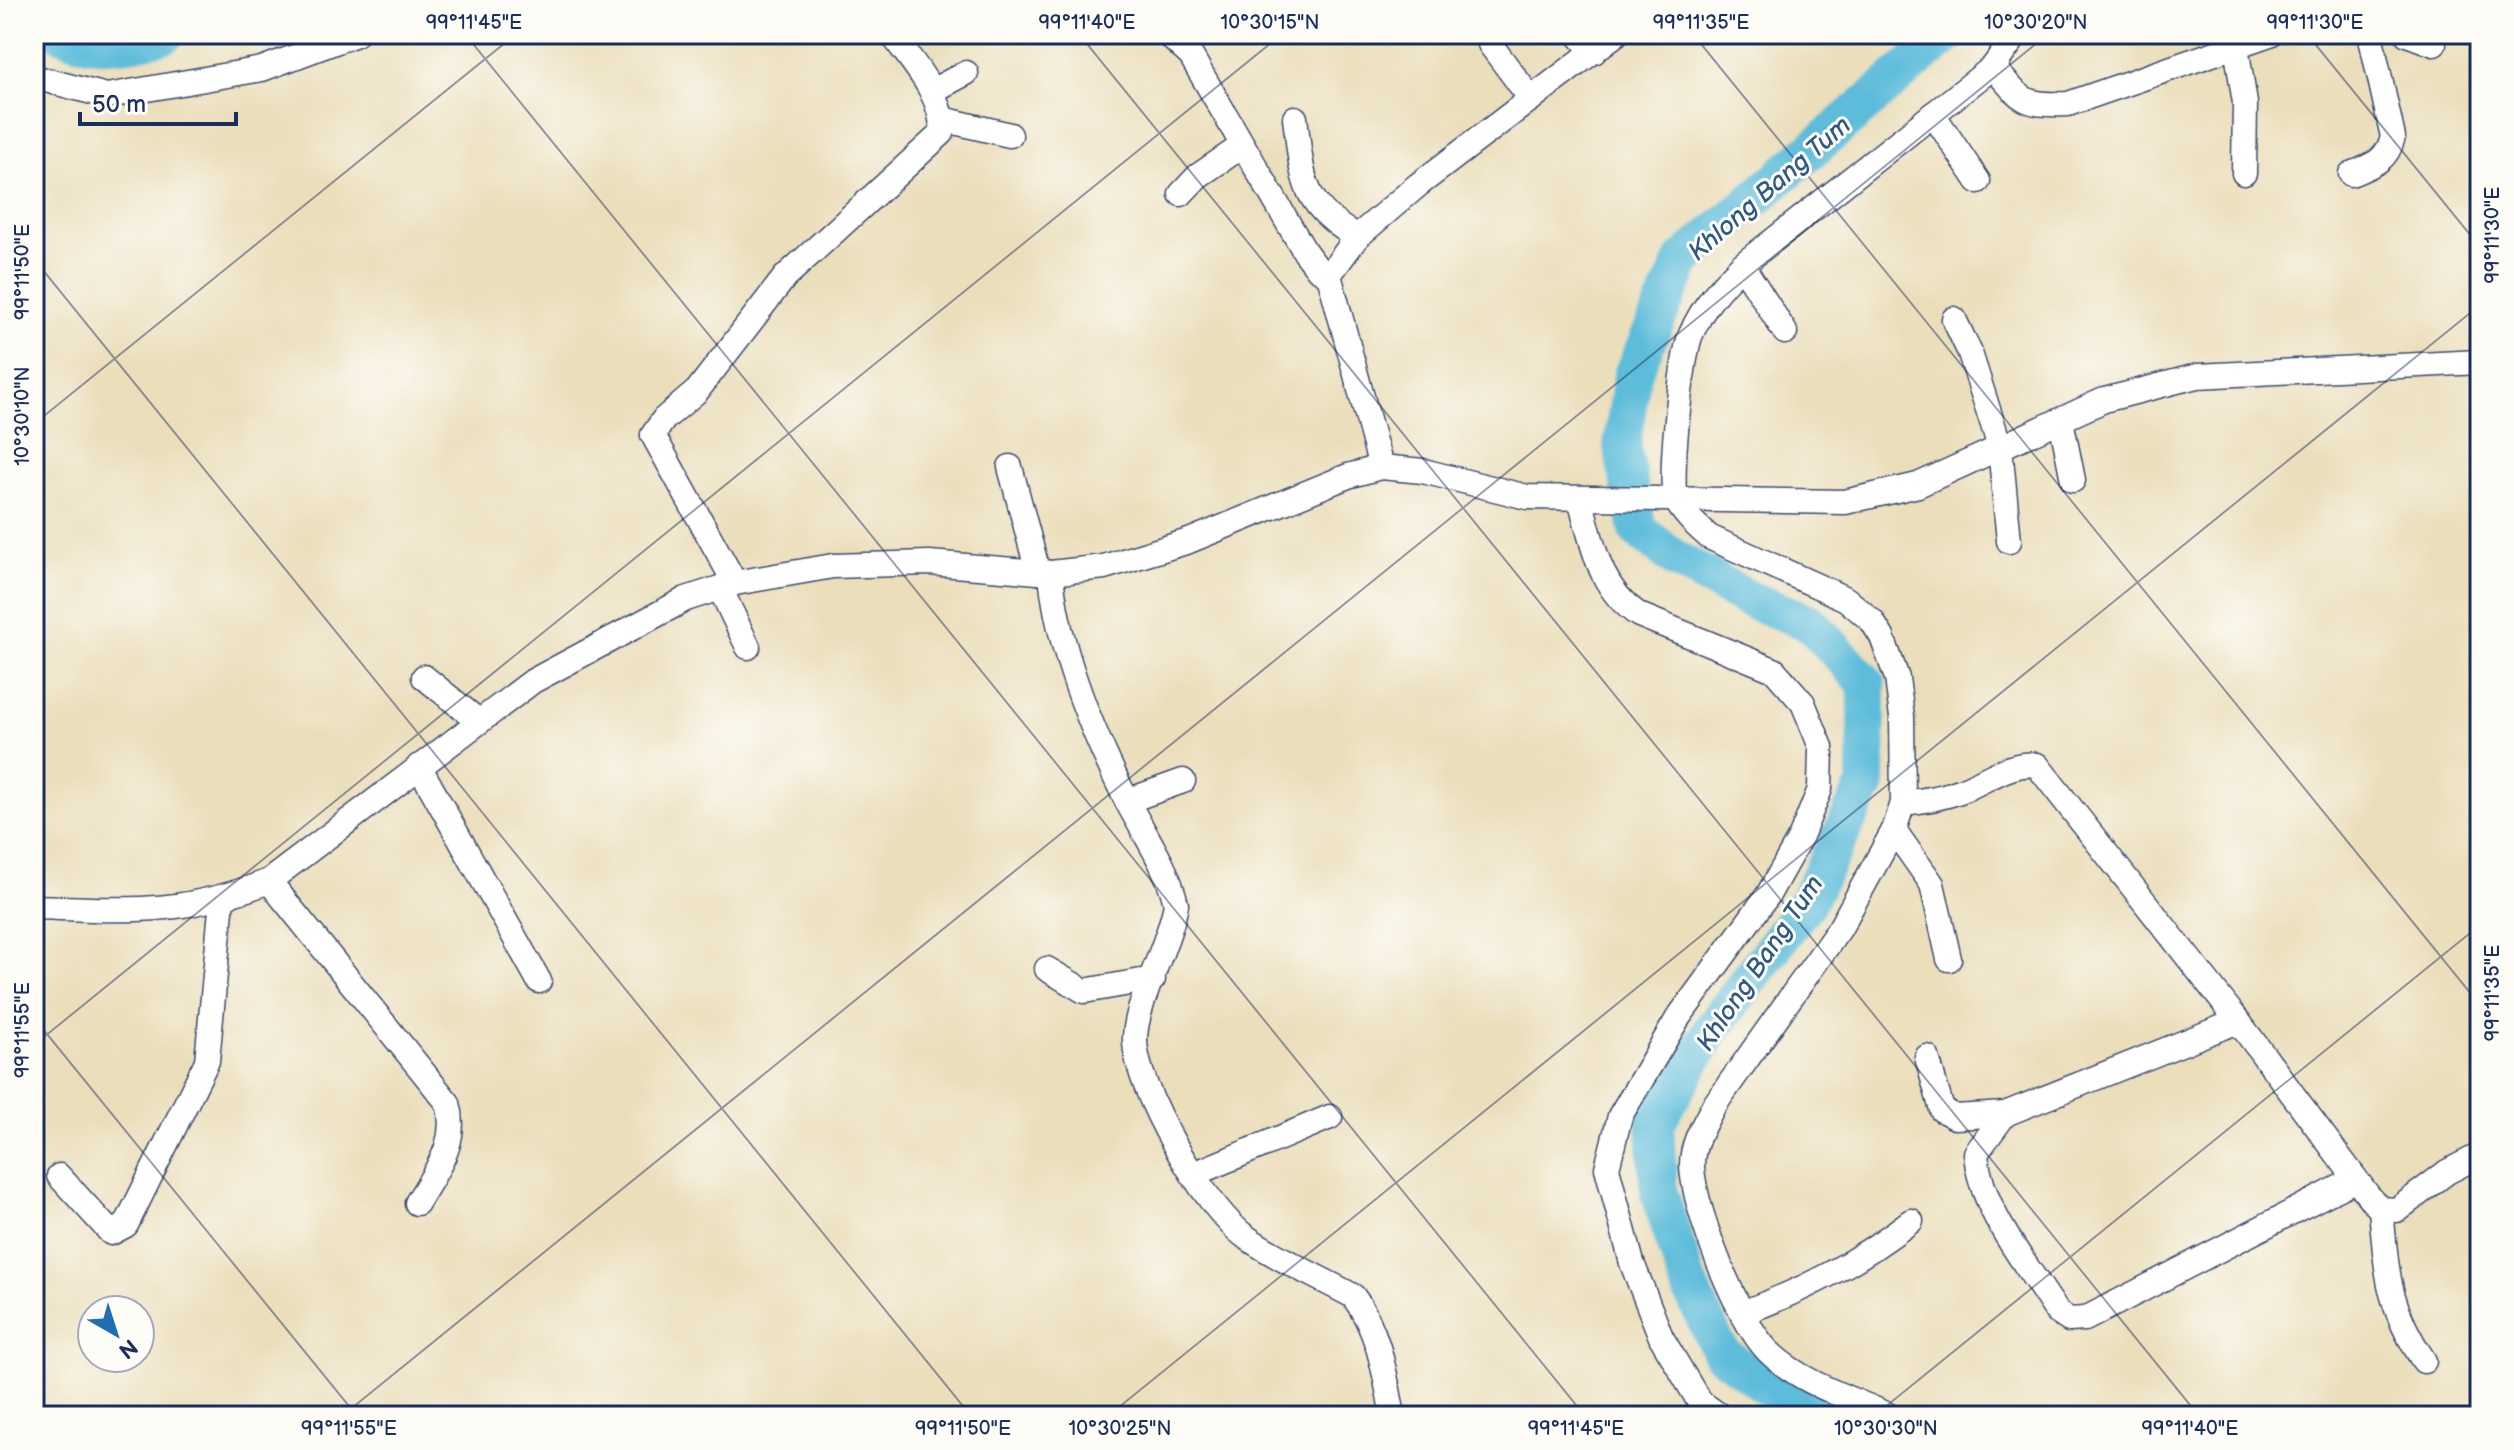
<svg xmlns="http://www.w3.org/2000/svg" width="2514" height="1450" font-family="'Balsamiq Sans',sans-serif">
	<rect width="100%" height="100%" fill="#fdfcf7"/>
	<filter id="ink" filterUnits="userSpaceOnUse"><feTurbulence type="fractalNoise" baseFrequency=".0125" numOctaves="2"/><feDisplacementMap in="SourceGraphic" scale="16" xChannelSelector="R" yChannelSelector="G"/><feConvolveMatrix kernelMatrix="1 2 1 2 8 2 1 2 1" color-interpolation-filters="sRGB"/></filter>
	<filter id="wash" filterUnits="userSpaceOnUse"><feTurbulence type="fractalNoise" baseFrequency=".006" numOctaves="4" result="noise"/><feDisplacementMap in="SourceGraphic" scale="32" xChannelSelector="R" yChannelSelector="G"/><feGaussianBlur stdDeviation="1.8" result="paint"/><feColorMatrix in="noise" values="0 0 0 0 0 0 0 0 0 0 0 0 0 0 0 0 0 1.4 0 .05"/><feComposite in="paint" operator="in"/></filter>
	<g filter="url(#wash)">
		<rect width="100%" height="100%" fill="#ebdebb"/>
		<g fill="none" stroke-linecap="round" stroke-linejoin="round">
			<g stroke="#5bbcda" stroke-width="38">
				<path d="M63,34c34,16 67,9 103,0"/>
				<polyline points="1817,1416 1779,1395 1721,1353 1688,1283 1659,1193 1655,1124 1712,1029 1807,902 1866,784 1867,684 1810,623 1748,599 1677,560 1638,530 1622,446 1632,375 1684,259 1948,34"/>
			</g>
		</g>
	</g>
	<g filter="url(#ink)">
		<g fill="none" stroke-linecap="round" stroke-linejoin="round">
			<defs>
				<g id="minor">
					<polyline points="1167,34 1191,56 1305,252 1318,269 1329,275"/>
					<polyline points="1578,34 1594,52"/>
					<polyline points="2407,34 2434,44"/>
					<polyline points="1490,44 1531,99"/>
					<polyline points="2236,46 2245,103 2244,173"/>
					<path d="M1993,67c29,33 29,39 75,37l202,-70"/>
					<polyline points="34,77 107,96 262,69 356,34"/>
					<polyline points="932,91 966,73"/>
					<polyline points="1933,114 1978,181"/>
					<path d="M1295,118c8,60 5,86 62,119"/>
					<polyline points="942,119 1010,135"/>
					<path d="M2351,174c22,-9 36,-13 42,-37l-23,-103"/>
					<polyline points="1181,194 1198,176 1242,146"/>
					<polyline points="1742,265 1785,332"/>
					<polyline points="1954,319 1970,353 2000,447 2009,541"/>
					<polyline points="2061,420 2073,480"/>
					<polyline points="1010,467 1038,572"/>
					<polyline points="1381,467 1329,275 1357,237 1418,185 1616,34"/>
					<path d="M1580,499c13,45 18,89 59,116l135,55 29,33 18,44 -1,42 -19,47 -33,59 -90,123 -58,98 -13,52 25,95 29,74 38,64 21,15"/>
					<path d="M1051,573c6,76 43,163 78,232 17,32 39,63 47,99 -7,42 -40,97 -41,134 -1,50 71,171 111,199 33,23 72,40 107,59 26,34 32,79 40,120"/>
					<path d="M735,583l-82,-148 11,-16 33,-28 88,-114 157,-144c1,-39 -29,-69 -50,-99"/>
					<polyline points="720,588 748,647"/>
					<polyline points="424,677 477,720"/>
					<polyline points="419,766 539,981"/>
					<polyline points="1127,801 1183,781"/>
					<path d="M1903,803c20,-2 38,-5 57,-12 25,-9 50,-30 77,-26l201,256 135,181 8,7 16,1 50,-38 33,-17"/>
					<polyline points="1894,830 1932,884 1949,959"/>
					<path d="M269,881l179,222c11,39 -11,66 -31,100"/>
					<path d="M34,907c93,3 146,9 235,-26l264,-200 153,-82 49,-16 98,-17 96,-3 122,10 53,-6 85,-26 159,-65 33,-9 42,4 104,26 318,5 73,-17 186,-85 93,-24 283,-14"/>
					<polyline points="1047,969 1084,991 1153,979"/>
					<polyline points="1927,1057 1942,1110 1955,1117 2005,1114 2238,1021"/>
					<path d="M2005,1114l-29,39c4,57 51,111 81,159l12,8 16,-1 269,-139"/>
					<polyline points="1194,1174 1330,1117"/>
					<polyline points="59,1176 111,1233 126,1225 207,1061 222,899"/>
					<path d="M2381,1209c6,64 6,97 43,152"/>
					<path d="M1742,1313c65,-24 114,-50 169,-92"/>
					<path d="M1890,1416c-39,-18 -87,-32 -119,-62 -32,-28 -79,-148 -79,-190 0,-20 12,-40 21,-57l127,-179 54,-98 9,-27 -1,-86 -5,-39 -15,-41 -10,-16 -26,-22 -137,-62c-11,-10 -26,-23 -33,-37 -8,-17 6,-146 15,-166 12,-28 29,-47 51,-69l251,-198 24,-33"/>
				</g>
			</defs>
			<use href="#minor" stroke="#3a496c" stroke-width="27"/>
			<use href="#minor" stroke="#fff" stroke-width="24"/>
		</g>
	</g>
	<path fill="none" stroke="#1b2f5e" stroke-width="2" stroke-opacity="0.45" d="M465,34l1120,1382M1079,34l1120,1382M1693,34l787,971M2307,34l173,213M34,259l937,1157M34,424l482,-390M34,1018l323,398M34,1045l1248,-1011M342,1416l1706,-1382M1108,1416l1372,-1111M1874,1416l606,-491"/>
	<g text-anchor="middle" stroke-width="6" stroke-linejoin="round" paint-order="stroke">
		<g font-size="26" font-style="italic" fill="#2e5983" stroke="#fdfcf7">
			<text transform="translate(1769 188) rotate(-41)" y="9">Khlong Bang Tum</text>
			<text transform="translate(1759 963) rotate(-56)" y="9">Khlong Bang Tum</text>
		</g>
	</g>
	<rect width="2514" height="1450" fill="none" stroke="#fdfcf7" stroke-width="88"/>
	<g transform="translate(116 1334) rotate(141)"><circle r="38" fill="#fdfcf7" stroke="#a3aaba" stroke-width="2"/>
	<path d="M0-6L14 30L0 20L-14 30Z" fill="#1f6fb2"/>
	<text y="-12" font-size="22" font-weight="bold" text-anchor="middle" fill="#1b2f5e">N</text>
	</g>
	<path d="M80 112v12h156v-12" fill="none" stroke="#1b2f5e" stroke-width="4"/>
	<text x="92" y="112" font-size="24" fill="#1b2f5e" stroke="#fdfcf7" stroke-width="6" paint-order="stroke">50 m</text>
	<rect x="44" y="44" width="2426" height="1362" fill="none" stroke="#1b2f5e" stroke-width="3"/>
	<g font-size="20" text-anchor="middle" fill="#1b2f5e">
		<text x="474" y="29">99°11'45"E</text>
		<text x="1087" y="29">99°11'40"E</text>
		<text x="1270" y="29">10°30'15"N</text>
		<text x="1701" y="29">99°11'35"E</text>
		<text x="2036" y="29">10°30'20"N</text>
		<text x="2315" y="29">99°11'30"E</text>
		<text transform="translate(2492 235) rotate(-90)" y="7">99°11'30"E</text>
		<text transform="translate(22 272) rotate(-90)" y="7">99°11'50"E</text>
		<text transform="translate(22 416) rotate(-90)" y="7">10°30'10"N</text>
		<text transform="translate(2492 993) rotate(-90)" y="7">99°11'35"E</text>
		<text transform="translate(22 1030) rotate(-90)" y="7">99°11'55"E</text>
		<text x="349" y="1435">99°11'55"E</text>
		<text x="963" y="1435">99°11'50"E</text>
		<text x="1120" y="1435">10°30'25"N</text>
		<text x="1576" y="1435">99°11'45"E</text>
		<text x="1886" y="1435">10°30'30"N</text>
		<text x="2190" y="1435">99°11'40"E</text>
	</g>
</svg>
